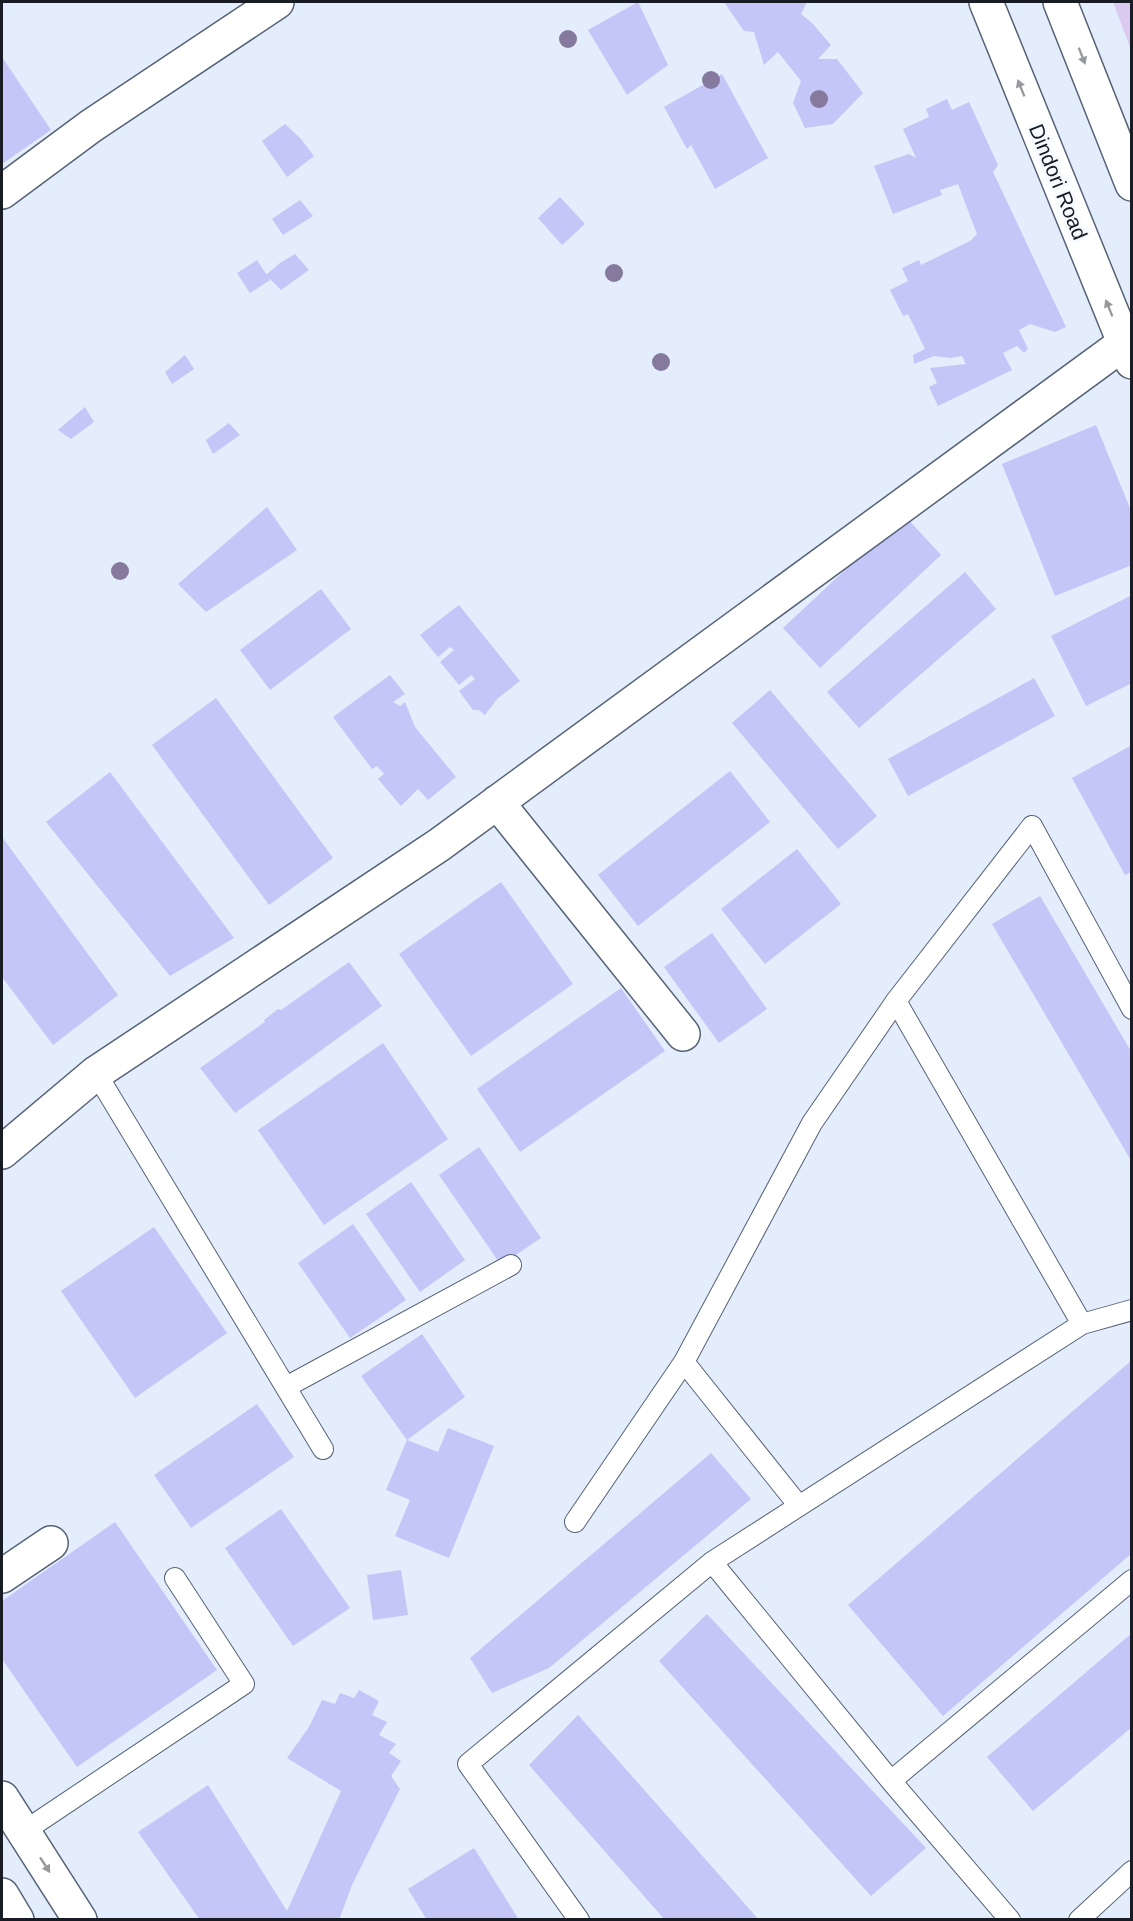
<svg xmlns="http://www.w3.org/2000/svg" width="1133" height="1921" viewBox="0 0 1133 1921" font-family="Arial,sans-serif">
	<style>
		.green { fill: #dacaef }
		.building { fill: #c3c6f7 }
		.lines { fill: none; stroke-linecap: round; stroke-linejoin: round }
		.service-casing { stroke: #566376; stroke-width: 22 }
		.minor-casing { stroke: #566376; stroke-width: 36 }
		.primary-casing { stroke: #566376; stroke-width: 36 }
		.trunk-casing { stroke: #566376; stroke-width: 36 }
		.service { stroke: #fff; stroke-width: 20 }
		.minor { stroke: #fff; stroke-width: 33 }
		.primary { stroke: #fff; stroke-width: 33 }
		.trunk { stroke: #fff; stroke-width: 33 }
		.tree { fill: #857a9e }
		.oneway { fill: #97999d }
		.labels { text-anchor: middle; stroke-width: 6; stroke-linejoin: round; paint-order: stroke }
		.street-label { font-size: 21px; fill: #181d25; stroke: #f7fafe }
	</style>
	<rect width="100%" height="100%" fill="#e4edfb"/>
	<path class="green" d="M1113,2H1131V50Z"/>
	<path class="building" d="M638,2L668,65L627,95L588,30Z
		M724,2H807L801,14L812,23L831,45L818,59H837L863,93L833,124L805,128L793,103L801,81L778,52L764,65L754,32L744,31Z
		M2,57L51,130L2,164Z
		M722,74L768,158L715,189L691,145L687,149L664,107Z
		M947,99L952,110L969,102L998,165L993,172L1066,327L1055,332L1030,324L1019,330L1028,349L1024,353L1017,346L1003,353L1012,370L938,406L929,387L937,383L930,368L966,364L962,356L950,358L934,356L914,364L913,355L925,349L908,314L903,316L890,290L908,281L902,268L919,260L921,265L970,241L977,234L958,184L940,190L942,195L893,214L874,166L909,154L916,158L903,129L929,117L926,109Z
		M285,124L301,139L314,156L287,177L262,141Z
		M560,197L585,224L562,245L538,218Z
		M300,200L313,216L283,235L272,219Z
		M295,254L309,270L281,290L266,275L280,263Z
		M257,260L270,280L250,293L237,273Z
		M185,355L194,369L172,384L165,372Z
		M85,407L94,422L71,439L58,430Z
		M229,423L240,435L213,454L206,440Z
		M1096,425L1132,513V565L1055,596L1002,464Z
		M267,507L297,550L206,612L178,584Z
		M904,515L941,555L820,668L783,628Z
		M965,572L996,609L859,728L827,692Z
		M321,589L351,629L270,690L240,650Z
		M1132,595V683L1086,706L1051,636Z
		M459,605L520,681L497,699L485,715L479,710H473L459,691L475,679L471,675L459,685L440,662L454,650L450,647L438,657L420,635Z
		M390,675L405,694L393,702L400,706L405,702L415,727L456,777L428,800L418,789L401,806L378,779L384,774L377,766L372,769L333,717Z
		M1034,678L1055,716L908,796L888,759Z
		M770,690L877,816L838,849L732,723Z
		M216,698L333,858L269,905L152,745Z
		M1132,745V872L1125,875L1072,778Z
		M730,771L770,822L638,926L598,875Z
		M110,772L234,938L170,976L46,822Z
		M2,837L118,995L53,1045L2,977Z
		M797,849L841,904L765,964L721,909Z
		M501,882L573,984L471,1056L399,954Z
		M1040,896L1132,1053V1162L992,924Z
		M712,933L767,1009L719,1043L664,967Z
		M349,962L382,1006L235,1113L200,1068L265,1022L264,1020L278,1009L281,1010Z
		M621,988L665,1051L520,1152L477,1089Z
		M383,1043L448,1139L324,1225L258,1130Z
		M479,1147L541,1238L501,1265L439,1175Z
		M411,1182L465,1260L420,1292L366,1214Z
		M353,1224L406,1300L350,1338L298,1263Z
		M154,1227L227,1333L135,1398L61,1291Z
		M422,1334L465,1397L407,1440L361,1376Z
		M1132,1360V1553L943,1716L848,1605Z
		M257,1404L294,1457L191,1528L154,1475Z
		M448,1428L494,1446L449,1558L395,1536L410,1500L386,1490L407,1440L438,1452Z
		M711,1453L751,1499L549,1668L492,1693L470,1658Z
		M281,1509L350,1608L293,1646L225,1548Z
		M115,1522L217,1670L77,1767L2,1659V1601Z
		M401,1570L408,1615L373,1620L367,1575Z
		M707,1614L926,1848L871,1896L659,1661Z
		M1132,1633V1727L1033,1811L987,1757Z
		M359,1690L379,1701L372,1715L387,1722L379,1735L396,1744L389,1753L401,1761L391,1776L400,1789L352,1885L339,1920H200L138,1832L208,1785L287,1911L341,1791L287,1758L309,1727L322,1700L335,1704L340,1693L354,1698Z
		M578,1715L759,1920H665L529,1765Z
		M474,1848L519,1920H427L408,1889Z"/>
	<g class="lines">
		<defs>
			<path id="service" d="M896,1001L1082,1324
				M96,1073L323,1449
				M286,1387L511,1265
				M799,1506L684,1362L812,1123L896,1001L1032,826L1132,1009
				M575,1522L684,1362
				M712,1562L891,1781L1010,1920
				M891,1781L1132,1580
				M23,1832L244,1684L175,1578
				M579,1920L468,1764L712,1562L1082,1324L1132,1310
				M1079,1920L1132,1871"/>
			<path id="minor" d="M2,192L91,126L277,2
				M497,802L683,1034
				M2,1152L96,1073L439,845L1123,344L1132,334
				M2,1576L51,1543"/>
			<path id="primary" d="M986,2L1132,362
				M1060,2L1132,184"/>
			<path id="trunk" d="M2,1798L80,1920
				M2,1895L17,1920"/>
		</defs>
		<use href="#service" class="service-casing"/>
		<use href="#minor" class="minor-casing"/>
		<use href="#primary" class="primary-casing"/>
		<use href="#trunk" class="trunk-casing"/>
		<use href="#service" class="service"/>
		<use href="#minor" class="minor"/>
		<use href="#primary" class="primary"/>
		<use href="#trunk" class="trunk"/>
	</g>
	<g class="tree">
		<circle cx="568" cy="39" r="9"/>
		<circle cx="711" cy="80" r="9"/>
		<circle cx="819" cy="99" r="9"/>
		<circle cx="614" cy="273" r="9"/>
		<circle cx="661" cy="362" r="9"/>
		<circle cx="120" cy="571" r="9"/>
	</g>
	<defs><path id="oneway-solid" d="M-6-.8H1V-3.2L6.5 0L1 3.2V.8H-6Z" transform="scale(1.5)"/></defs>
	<g class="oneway">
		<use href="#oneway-solid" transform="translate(1082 56) rotate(69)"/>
		<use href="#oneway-solid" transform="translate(1021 88) rotate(-112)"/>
		<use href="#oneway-solid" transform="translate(1109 308) rotate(-112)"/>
		<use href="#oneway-solid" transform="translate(45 1865) rotate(57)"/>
	</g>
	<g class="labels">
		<g class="street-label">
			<text transform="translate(1058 182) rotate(68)" y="7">Dindori Road</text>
		</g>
	</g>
	<rect width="1133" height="1921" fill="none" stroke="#181d25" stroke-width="6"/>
</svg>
